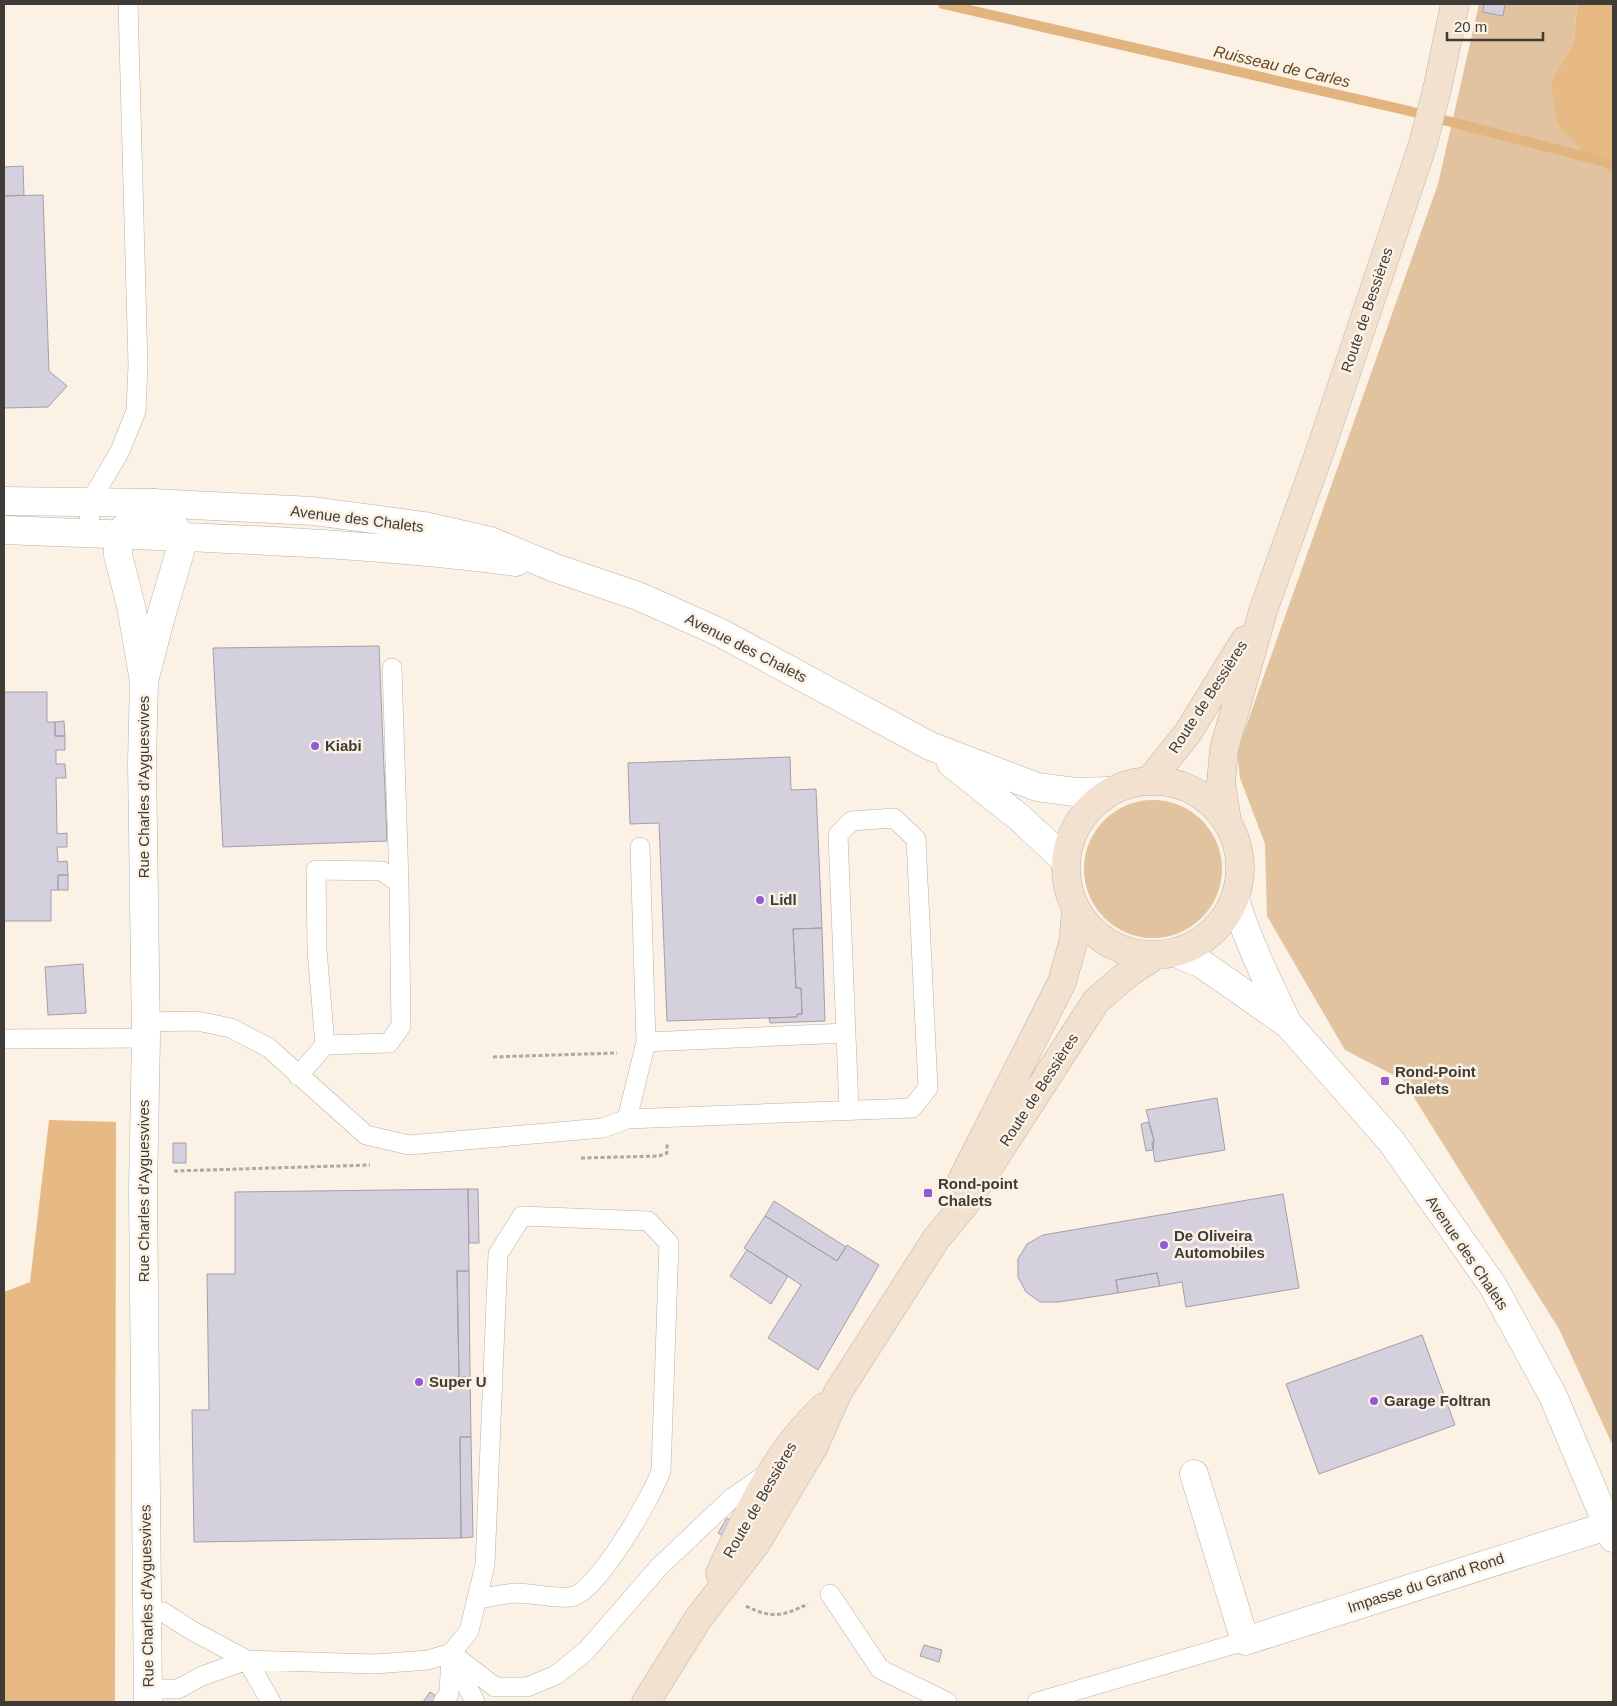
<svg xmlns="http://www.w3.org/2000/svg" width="1617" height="1706" viewBox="0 0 1617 1706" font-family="Arial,sans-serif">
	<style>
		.green { fill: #e2c39f }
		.forest { fill: #e7ba85 }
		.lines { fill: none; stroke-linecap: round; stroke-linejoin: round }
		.stream { stroke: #e2b580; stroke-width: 10 }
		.building { fill: #d5d0dd; stroke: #a39eab }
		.service-casing { stroke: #bbb1a6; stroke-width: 20 }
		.minor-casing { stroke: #bbb1a6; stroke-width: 29 }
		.tertiary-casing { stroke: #bbb1a6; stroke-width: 29 }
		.secondary-casing { stroke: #bbb1a6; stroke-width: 29 }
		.path { stroke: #afa89f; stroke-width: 3; stroke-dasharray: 4 2.5; stroke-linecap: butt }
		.service { stroke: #fff; stroke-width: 19 }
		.minor { stroke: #fff; stroke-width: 28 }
		.tertiary { stroke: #fff; stroke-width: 28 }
		.secondary { stroke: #f1e1ce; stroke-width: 28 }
		.poi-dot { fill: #935ad2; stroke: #fbf1e5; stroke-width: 2 }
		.labels { text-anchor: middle; stroke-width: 5; stroke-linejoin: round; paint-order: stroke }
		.street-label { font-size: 15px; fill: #3f3b36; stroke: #fbf1e5 }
		.poi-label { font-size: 15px; font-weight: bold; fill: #3f3b36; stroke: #fbf1e5; text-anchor: start }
		.water-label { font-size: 16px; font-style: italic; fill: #65461e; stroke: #fbf1e5 }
	</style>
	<rect width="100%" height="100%" fill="#fbf1e5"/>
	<path class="green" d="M1479,4H1577L1574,41L1551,81L1589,158L1613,174V1446L1559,1329L1403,1080L1345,1050L1267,916L1265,844L1240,778L1237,752L1438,184Z
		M1084 869a69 69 0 1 1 138 0a69 69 0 1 1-138 0Z"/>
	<path class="forest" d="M1577,4H1613V174L1589,158L1557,124L1551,81L1574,41Z
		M49,1120L116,1122L115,1702H4V1292L30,1282Z"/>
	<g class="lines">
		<path class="stream" d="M943,4L1405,110L1613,164"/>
	</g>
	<path class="building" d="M1484,4H1505L1503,16L1483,12Z
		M23,166L24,195L4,196V167Z
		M43,195L49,371L67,386L48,407L4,408V196Z
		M379,646L387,841L223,847L213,648Z
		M4,692H47V722H55V736H65V750H56V764H65L66,778H56L57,834L67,833V847H57L58,862L67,861L68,875H58V890H51V921H4Z
		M64,721L65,736H55V722Z
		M790,757L791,790L816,789L822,928L793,929L796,988H801L802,1014H797V1017L667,1021L659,823L630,824L628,763Z
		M58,875H68V890H58Z
		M822,928L825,1021L770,1023L769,1018L797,1017V1014H802L801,988H796L793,929Z
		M83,964L86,1013L48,1015L45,967Z
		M1217,1098L1225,1150L1155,1162L1152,1143L1154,1140L1146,1110Z
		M1148,1122L1154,1140L1153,1150L1146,1151L1141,1124Z
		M173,1143H186V1163H173Z
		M468,1189L469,1271H457L459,1377H470L471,1437H460L461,1538L194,1542L192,1410H209L207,1274H235V1192Z
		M468,1189H478L479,1243H469Z
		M1283,1194L1299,1288L1186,1307L1182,1282L1160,1286L1157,1273L1116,1280L1118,1293L1058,1302H1040L1026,1292L1018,1277V1259L1027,1244L1043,1235Z
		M774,1201L846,1247L837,1261L765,1216Z
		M765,1216L837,1261L847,1245L879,1265L818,1370L768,1338L801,1285L744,1248Z
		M747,1250L788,1276L771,1304L730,1276Z
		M457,1271H469L470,1377H459Z
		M1157,1273L1160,1286L1118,1293L1116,1280Z
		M1422,1335L1455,1425L1319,1474L1286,1384Z
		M460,1437H471L473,1537L461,1538Z
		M727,1518L733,1522L725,1537L718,1533Z
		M924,1645L942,1650L939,1662L920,1656Z
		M430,1692L445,1702H423Z"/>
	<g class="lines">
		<defs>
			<path id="service" d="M89,533L90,502L120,451L136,411L138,365L128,4
				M392,668L399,883
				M640,847L646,1042
				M146,1022L197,1021L231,1028L269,1048L366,1135L409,1145L603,1128L627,1119
				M846,1033L646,1042L627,1119L912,1108L928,1088L916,839L894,818L851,821L838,835L849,1110
				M4,1039L146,1038
				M298,1076L325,1045L317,950L316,870L382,871L399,883L401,1026L389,1043L325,1045
				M830,1594L880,1669L947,1702
				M147,1613L163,1612L191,1630L247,1660L202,1676L178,1689H148
				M451,1653L495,1687H527L556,1675L586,1651L659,1567L733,1497L768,1473
				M454,1659L475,1702
				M247,1660L375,1664L428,1660L451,1653L469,1631L485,1565L498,1254L522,1216L648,1221L669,1243L661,1471C652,1497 599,1588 574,1596C563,1600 530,1593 516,1593C503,1594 490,1597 478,1599
				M247,1660L271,1702
				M443,1702L449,1694L451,1654
				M1037,1702L1245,1641"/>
			<path id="minor" d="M144,681L161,616L182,545V536L153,503L118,534V555L131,606L144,681L142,762L146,1038L143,1189L148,1702
				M1194,1474L1245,1641L1613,1524"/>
			<path id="tertiary" d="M4,501L153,503L313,511L424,526L490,541L555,568L638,596L719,632L930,746L1037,787L1075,792L1109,791
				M4,530C174,537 347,540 516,562
				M951,763L1020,818L1066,861
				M1235,899C1248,942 1268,982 1287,1022
				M1176,953L1202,964L1288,1024L1391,1141L1493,1286L1553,1396L1613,1538"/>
			<path id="secondary" d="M1150,780L1187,734L1245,640
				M1066 868a87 87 0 1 1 174 0a87 87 0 1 1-174 0Z
				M1227,820L1221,783L1224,749L1263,611L1320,451L1423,144L1438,85L1455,4
				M962,1180L1062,982L1073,943L1076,910
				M720,1573C740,1529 767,1472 798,1435C806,1425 815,1416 824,1407
				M646,1702L698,1619L755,1545L814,1446L838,1392L936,1239L965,1204L1096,1001L1130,972L1156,955"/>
		</defs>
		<use href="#service" class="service-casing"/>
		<use href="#minor" class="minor-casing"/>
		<use href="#tertiary" class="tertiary-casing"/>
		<use href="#secondary" class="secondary-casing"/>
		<path class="path" d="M493,1057L617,1053
			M581,1158L659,1156L667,1153V1143
			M174,1171L370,1165
			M746,1606C772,1619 783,1616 808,1604"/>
		<use href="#service" class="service"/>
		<use href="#minor" class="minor"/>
		<use href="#tertiary" class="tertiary"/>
		<use href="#secondary" class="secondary"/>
	</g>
	<g class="poi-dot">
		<circle cx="315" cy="746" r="5"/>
		<circle cx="760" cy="900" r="5"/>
		<rect x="1380" y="1076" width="10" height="10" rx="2.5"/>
		<rect x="923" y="1188" width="10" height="10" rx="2.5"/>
		<circle cx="1164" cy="1245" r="5"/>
		<circle cx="419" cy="1382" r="5"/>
		<circle cx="1374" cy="1401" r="5"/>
	</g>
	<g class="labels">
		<g class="street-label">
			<text transform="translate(1367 310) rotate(-71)" y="5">Route de Bessières</text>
			<text transform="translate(357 519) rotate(7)" y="5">Avenue des Chalets</text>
			<text transform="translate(746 648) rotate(27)" y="5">Avenue des Chalets</text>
			<text transform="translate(1208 697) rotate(-57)" y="5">Route de Bessières</text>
			<text transform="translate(144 787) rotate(-90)" y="5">Rue Charles d'Ayguesvives</text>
			<text transform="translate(1039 1090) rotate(-57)" y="5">Route de Bessières</text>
			<text transform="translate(144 1191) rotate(-90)" y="5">Rue Charles d'Ayguesvives</text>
			<text transform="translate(1467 1253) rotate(56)" y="5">Avenue des Chalets</text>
			<text transform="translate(760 1500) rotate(-60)" y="5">Route de Bessières</text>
			<text transform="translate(1426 1583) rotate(-18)" y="5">Impasse du Grand Rond</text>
			<text transform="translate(147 1596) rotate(-91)" y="5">Rue Charles d'Ayguesvives</text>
		</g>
		<g class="poi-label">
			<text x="325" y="751">Kiabi</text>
			<text x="770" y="905">Lidl</text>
			<text x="1395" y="1077">Rond-Point<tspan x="1395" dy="17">Chalets</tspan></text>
			<text x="938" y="1189">Rond-point<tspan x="938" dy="17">Chalets</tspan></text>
			<text x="1174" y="1241">De Oliveira<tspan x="1174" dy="17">Automobiles</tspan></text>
			<text x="429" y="1387">Super U</text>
			<text x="1384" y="1406">Garage Foltran</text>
		</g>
		<g class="water-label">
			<text transform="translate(1282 66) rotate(13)" y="6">Ruisseau de Carles</text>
		</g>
	</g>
	<rect width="1617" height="1706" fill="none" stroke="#3f3b36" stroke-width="10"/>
	<path d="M1447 32v8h96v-8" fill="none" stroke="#3f3b36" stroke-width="2.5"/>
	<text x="1454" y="32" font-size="15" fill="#3f3b36" stroke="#fbf1e5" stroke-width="4" paint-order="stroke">20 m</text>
</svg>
